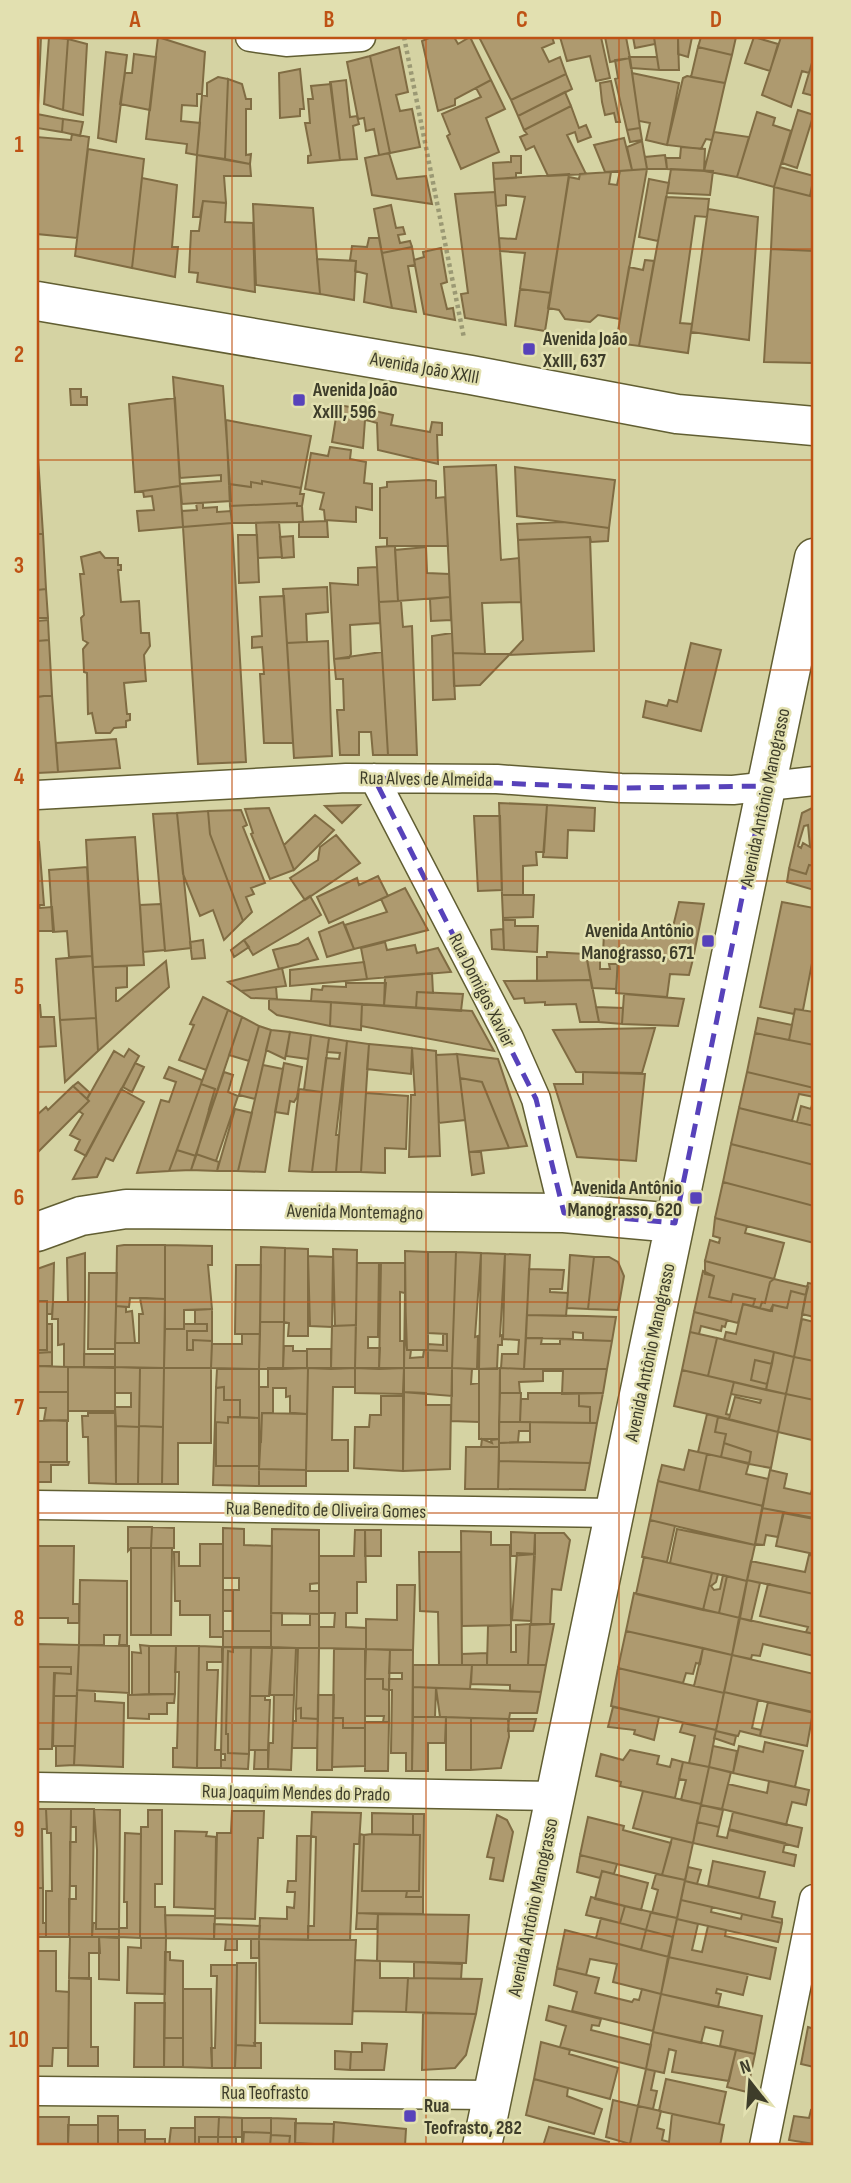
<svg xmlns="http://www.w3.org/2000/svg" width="851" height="2183" viewBox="0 0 851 2183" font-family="'Sofia Sans Condensed',sans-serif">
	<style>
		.building { fill: #ae9a6f; stroke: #806c43; stroke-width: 2; fill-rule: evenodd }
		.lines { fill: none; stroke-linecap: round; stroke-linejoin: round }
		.street-casing { stroke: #615e32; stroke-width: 31 }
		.secondary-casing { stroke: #615e32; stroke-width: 41 }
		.primary-casing { stroke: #615e32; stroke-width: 41 }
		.path { stroke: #9b9974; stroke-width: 4.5; stroke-dasharray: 3.5 3.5; stroke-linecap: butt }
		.street { stroke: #fff; stroke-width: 28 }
		.secondary { stroke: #fff; stroke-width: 38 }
		.primary { stroke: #fff; stroke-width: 38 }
		.marked { fill: none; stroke: #5742ba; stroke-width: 5; stroke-dasharray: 14 9; stroke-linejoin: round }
		.grid { fill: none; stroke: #be5214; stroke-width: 2; stroke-opacity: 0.55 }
		.poi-dot { fill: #5742ba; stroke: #e2e0b0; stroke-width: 2.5 }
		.labels { text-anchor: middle; stroke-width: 5; stroke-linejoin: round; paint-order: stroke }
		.poi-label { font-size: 19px; font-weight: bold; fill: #3e3d2a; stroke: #e2e0b0; text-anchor: start }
		.street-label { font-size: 19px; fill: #3e3d2a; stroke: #e2e0b0 }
		.neatline { fill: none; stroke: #be5214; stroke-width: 2.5 }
		.grid-label { font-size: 23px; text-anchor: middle; font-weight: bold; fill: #be5214 }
	</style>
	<rect width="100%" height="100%" fill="#d5d3a3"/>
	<path class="building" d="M37,37H41L37,128Z
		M49,37L68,39L63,110L44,104Z
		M158,37L205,52L202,94H197V106L182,105L181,121L200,123L197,155L186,153L187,144L146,139Z
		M431,37H454L458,44L470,37L491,80L455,99V105L438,111L422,41Z
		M479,37H552L554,43L542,48L549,62L560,57L566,74L511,100Z
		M560,37H601L610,78L596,81L590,56L567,61Z
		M605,37H626L630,58L610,62Z
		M633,37H654L655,44L635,48Z
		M654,37H678L679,70H659Z
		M678,37H692L688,57L678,54Z
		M701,37H736L732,55L698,47Z
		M754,37L778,44L770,71L745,63Z
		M781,37H814V56L809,73L802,71L791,107L762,95Z
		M68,39L87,44L83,115L63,110Z
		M399,47L408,92L396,95L400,111L412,109L420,147L390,153L370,56Z
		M698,47L732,55L725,83L691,77Z
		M106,52L127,55L116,142L98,138Z
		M134,54L156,57L150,110L120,104L125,73H132Z
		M370,56L390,153L379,155L374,129L366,131L364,118L358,119L347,62Z
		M814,56V96L803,93Z
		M629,57H657L659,70L631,68Z
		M630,58L640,128L627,130L615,79L618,78L615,60Z
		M300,69L304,109H300V116L280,118L279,73Z
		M632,73L679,83L667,145L646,140L650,123L639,121Z
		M566,74L572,89L518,116L511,100Z
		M687,76L725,83L712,140L706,139L701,149L667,145L683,78Z
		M218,77L228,79L225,159L197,155L202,95L207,96V83Z
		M228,79L242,84L246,99H251V109H246V155L251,154L250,164L225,159Z
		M346,80L350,117L357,116L359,124L353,126L357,159L340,160L330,82Z
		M491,80L505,109L486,118L499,152L461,169L447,136L450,134L442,114L481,97L476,88Z
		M611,81L620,122H616L614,113L605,115L602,102L600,83Z
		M331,84L340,160L308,163V156L311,155L305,123H310L308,99H313L311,86Z
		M565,92L571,106L524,130L518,116Z
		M571,106L579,128L586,125L591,137L578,142L575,132L567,135L586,174L548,176L534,146L526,150L520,137L527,134L524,130Z
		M798,110L814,115V121L812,120L797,168L782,163Z
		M757,112L775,118L773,125L791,131L774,187L737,177Z
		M37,114L63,119L62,132L37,128Z
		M63,119L83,122L80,136L62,132Z
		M640,128L642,140L630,142L627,130Z
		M714,132L749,137L737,177L704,171Z
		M72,134L89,137L77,238L37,234V137L71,140Z
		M624,138L632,170L605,172L594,145Z
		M642,141L647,169L632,170L627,147Z
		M681,147L705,149L704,171L667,169L666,158H680Z
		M88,149L144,159L132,268L75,256Z
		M389,153L397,179L426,176L432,204L372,195L365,158Z
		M197,155L250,164L251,176H224L226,203L203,201L200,217H193Z
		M665,155L667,169H647L645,157Z
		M511,156H521V173H516V178L494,179L493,163L511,162Z
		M780,167L814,176L810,196L774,187Z
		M647,169L620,319L598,315L590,322L565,319L559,310L548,308L569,177L579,179L580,174L611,172L609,184L617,185L620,171Z
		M671,169L713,171L710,195L667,193Z
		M569,174L551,293L520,289L525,253L500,251L499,238L516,239L525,197L506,195V205L496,206L494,179Z
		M142,178L177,185L172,247H178L175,277L132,268Z
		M649,179L669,183L658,241L639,237Z
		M774,187L814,197V251L771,249Z
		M495,192L500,251L506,325L465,318L461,294L468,293L455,194Z
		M666,197L709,199L707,217L695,216L680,323L692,324L688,353L639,346Z
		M203,201L226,203L225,222L253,223L255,292L197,282L198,273L189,272L191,231H199Z
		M253,204L313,208L320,294L256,285Z
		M391,205L396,228L403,227L405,234L398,235L400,243L410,241L412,247L382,253L374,209Z
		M708,209L758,217L749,340L691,332Z
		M369,238H379L392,308L364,302L367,274L355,271L356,261L350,260L352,246L367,247Z
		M412,247L415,265L408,266L416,312L392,308L382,253Z
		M441,248L447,282L441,284L447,309L453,308L455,320L424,314L414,260L424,257L423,252Z
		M771,249L814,251V363L764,362Z
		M317,259L356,261L354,300L320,294Z
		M645,260L654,261L639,346L616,343L629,267L643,270Z
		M520,289L551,293L545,331L515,326Z
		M173,377L223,386L231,501L182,504L180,484L221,481V475L180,478Z
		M70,389H81V397H87V405H71Z
		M175,398L180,486L135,492L129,404Z
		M338,405L370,410V421L365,420L363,448L332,442Z
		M370,410L393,415L391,425L430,432L432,422L442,423V435H437L438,464L378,450L377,423L370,421Z
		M226,420L311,436L301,488L262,481V484L251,482V487L229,484Z
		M37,442L43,534H37Z
		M330,447L351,450L350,459L366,462L364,483L372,484V510L356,507V522L325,520L324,510L320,509L324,493L305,489L311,453L328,456Z
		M496,465L501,560L519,558L521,602L482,603L485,654L453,653L444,467Z
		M515,467L615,480L609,528L517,516Z
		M429,480L436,481V498L445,497L448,546H387V538H380V488L387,487V482Z
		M262,481L301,488L300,494H304L302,506H297V503L230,506L229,484L251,487V482L262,484Z
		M180,486L183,527L139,531L137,511L154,510L152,496L144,497L143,491Z
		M196,503H203V508L217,507V512L231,511L232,523L183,527L182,511L197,510Z
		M297,503V506H302L303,522L232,523L230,506Z
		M327,521L328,537H299V522Z
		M279,522L282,557L258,558L256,523Z
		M563,522L609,528L608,541L591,542L590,537L518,540L517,524Z
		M232,523L246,762L198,764L183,527Z
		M37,534H43L46,589L37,590Z
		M238,535H257L259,582L239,583Z
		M293,536L294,557L282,558L280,537Z
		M590,537L594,651L509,655L523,640L518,540Z
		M395,546L398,601L379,602L376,547Z
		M426,547L427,573L449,574L450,597L398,601L395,550Z
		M100,552L105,558H118V565H121V570H118L121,602L139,601L141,633H149L150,646L144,655L146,681L124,683L127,714H130V720L126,721V727L114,728L110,733H96L92,713L88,714L87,673L84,672L83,649L88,643L83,640L81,618L84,615L80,574H84L81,557Z
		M377,567L380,623L350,625L351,654L349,658L334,659L330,583L358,585V568Z
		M327,587L328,612L306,614L307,642L287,643L283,589Z
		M46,589L48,618H37V590Z
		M284,596L293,743H264L260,674H264L262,647L252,648V637L262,636L260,597Z
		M450,597L451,620L431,621L430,599Z
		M398,601H401L403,627L412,626L417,755H388L379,602Z
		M48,620L49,640L37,641V621Z
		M452,633L455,699L433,700L432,636Z
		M49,640L52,695L37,697V641Z
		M328,641L332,756L294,758L287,643Z
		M691,643L721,650L701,731L643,717L646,701L667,706L669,700L677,702Z
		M382,652L388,755H373L371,732H359V755H340L337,710H344L343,679H336L334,659Z
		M453,653L485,654H510L480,685L454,686Z
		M52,695L58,772L37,773V697Z
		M116,739L120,768L58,772L56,743Z
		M499,803L547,805L544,852H536L537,865L523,866V895H502Z
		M360,805L342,823L325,806Z
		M547,805L595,808L594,831L568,830L567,858L543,857Z
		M814,807V866L809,865L806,874L789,869L802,813ZM808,825L810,847L803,843L801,848L798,846L804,826Z
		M269,808L294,870L270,879L251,834L253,833L245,809Z
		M241,810L247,825L243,827L265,883L251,888L254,894L246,897L252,912L243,921L210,834L208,811Z
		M208,811L210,834L243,921L224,940L213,910L200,916L183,874L177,813Z
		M177,813L191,948L165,951L153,814Z
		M315,815L334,830L294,870L284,845Z
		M474,816H500L502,890L478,891Z
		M336,835L360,863L305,900L290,878L318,860L320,847Z
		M135,837L144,965L93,967L86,840Z
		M37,842H39L44,905H39L40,908L52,907L54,931H38L37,936Z
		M809,865L814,866V890L787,882L789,869L806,874Z
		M87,867L92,956L69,957L67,931L53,932L49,870Z
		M378,876L388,896L329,923L317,897L357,878L359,885Z
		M405,888L428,930L354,949L345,925L387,912L381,899Z
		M502,895H534L533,917L503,918Z
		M310,896L321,915L253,955L244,940Z
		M679,902L704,904L693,959L603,955L604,932L671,935Z
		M782,902L814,908V953L803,1010L795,1009L794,1014L760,1007Z
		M161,904L165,950L143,952L140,905Z
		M503,920H515V926H538L537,952L504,950Z
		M343,922L354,949L327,957L319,932Z
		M503,929L504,950L492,949L491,930Z
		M308,938L318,959L279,969L273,950L298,944Z
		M203,940L205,958L192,959L190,942Z
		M244,940L249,947L234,957L231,950Z
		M385,942L387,950L415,945L417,953L438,948L451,972L367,979L361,948Z
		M547,952L586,954L591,980L537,981V957H547Z
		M586,954H600V969H610L609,964H618L616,989L592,988Z
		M618,955L693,959L689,975L670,974L667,997L616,993Z
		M92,956L96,1018L60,1020L56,959Z
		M166,961L169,987L98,1051L93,967L127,966V987L116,988V1001H118Z
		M364,962L367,979L290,986V970Z
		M282,968L286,986L241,991L228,982Z
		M432,973L433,993L417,992L416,1008L384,1006L385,977Z
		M591,980L599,1022H580L576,1004L545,1005V1002L525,1003L524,998L514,999L504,981Z
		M346,983H386L384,1006L311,1001L312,989L322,990L323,986L346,987Z
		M276,987L277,999L251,998L241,991Z
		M417,992L463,994L461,1011L416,1008Z
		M624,994L684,999L678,1026L622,1024Z
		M203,997L228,1010L206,1070L179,1060L194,1025L190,1024Z
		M269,999L331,1002L330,1026L277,1015L269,1009Z
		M331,1002L362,1004L361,1030L330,1026Z
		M362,1004L472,1011L494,1051L361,1026Z
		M37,1005H40L41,1017H54L56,1046L37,1047Z
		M596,1007L623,1008L622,1024L599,1022Z
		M795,1009L814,1012V1045L789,1040Z
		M228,1010L242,1017L211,1109H209L215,1089L201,1084Z
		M242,1017L259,1026L249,1061L229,1055Z
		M96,1018L98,1051L65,1082L60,1020Z
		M758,1018L792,1025L789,1040L755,1033Z
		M259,1026L271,1030L255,1099L239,1095Z
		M655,1028L642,1073L576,1072L553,1030Z
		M271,1030L290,1032L285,1059L266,1050Z
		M290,1032L311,1035L308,1059L286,1056Z
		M755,1033L814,1045V1088L747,1072Z
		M311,1035L329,1038L322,1092L304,1090Z
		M329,1038L347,1041L336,1135H339L336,1172H312L326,1058L339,1059L340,1053L327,1052Z
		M347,1041L369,1044L361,1172H336Z
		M369,1044L412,1048L411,1074L367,1069Z
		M412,1048L436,1051L440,1156L409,1157L411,1095H415Z
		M129,1049L139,1056L86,1156L75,1150L80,1140L70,1135L83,1114L79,1111L89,1101L87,1099L114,1051L124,1057Z
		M457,1054L498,1059L527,1146L509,1148L482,1082L460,1078Z
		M457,1054L465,1120L439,1123L436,1055Z
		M135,1063L144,1067L132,1092L123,1087Z
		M284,1063L302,1067L297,1097L294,1102L290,1101L288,1114L275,1112Z
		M263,1065L283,1069L265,1172L238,1171Z
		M169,1067L202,1080L201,1084L169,1171L137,1173L161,1100L169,1102L176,1082L164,1078Z
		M224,1072L233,1075L228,1092L238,1096L216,1161L196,1154Z
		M583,1072L645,1074L636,1161L577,1157L554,1084H583Z
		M747,1072L814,1088V1097L799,1094L792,1121L739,1108Z
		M460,1078L482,1082L509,1148L469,1152Z
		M78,1082L90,1093L87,1099L73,1086Z
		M201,1084L215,1089L196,1156L177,1150Z
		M73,1086L89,1101L37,1153V1115L46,1107L48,1110Z
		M121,1089L144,1102L113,1161L106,1158L97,1177L73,1179Z
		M299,1089L322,1092L312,1172L289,1171Z
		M366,1093L408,1096L406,1149L385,1148V1173L361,1172Z
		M814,1097V1126L797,1122L801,1106L811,1109Z
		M739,1108L814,1126V1165L731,1144Z
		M235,1109L252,1113L238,1171H217Z
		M731,1144L814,1165V1206L723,1182Z
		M177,1150L196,1156L191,1170L169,1171Z
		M469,1152H481L484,1173L472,1175Z
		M196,1154L219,1162L217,1171L191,1170Z
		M723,1182L814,1206V1243L715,1218Z
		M715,1218L747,1226L745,1233L784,1243L774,1279L705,1261L710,1240L719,1243L720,1238L713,1236Z
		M124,1245H165V1299L130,1298L129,1307L116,1306L117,1246Z
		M165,1245L212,1246V1265H208L212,1309L184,1310V1329H165Z
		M261,1247L285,1248L284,1322H260Z
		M285,1248L308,1249V1336H288L289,1323L284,1322Z
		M333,1249L357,1250L356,1325L335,1326Z
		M405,1251L428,1252V1350H407L406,1343Z
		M428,1252H456L452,1368H428V1350L447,1351V1334L428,1333Z
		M456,1252L481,1253L475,1337L478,1336L477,1369L452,1368Z
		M85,1253V1302H68L67,1258Z
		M481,1253L505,1254L500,1336L502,1335V1345H498L497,1369H479Z
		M505,1254L530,1255L524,1369L501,1368L502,1354H518L519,1340L503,1339Z
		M570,1255L594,1257L588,1309L567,1308Z
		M308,1256L333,1257L332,1327L310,1326Z
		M594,1257H609L618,1262L624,1276L618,1310L588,1309Z
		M705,1261L774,1279L770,1282L765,1303L762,1302L760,1308L753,1306L755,1299L733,1294L731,1302L709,1297L714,1276L705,1274Z
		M54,1263L53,1302L52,1314H47V1301H37V1269Z
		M357,1263H379L378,1337H368V1348H380L379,1369L355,1368Z
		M381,1263H405V1293L400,1292V1341H404V1368L379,1369Z
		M236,1265H261L260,1334H235Z
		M529,1269L564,1270L562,1289H550V1292L568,1293L566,1316L527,1315Z
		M703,1271L714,1276L709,1297L731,1302L733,1294L755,1299L753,1306L743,1304L738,1323L694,1312Z
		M89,1273H117L115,1349H88Z
		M774,1279L808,1287L806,1295L791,1291L787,1308L773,1305L772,1311L760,1308L762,1302L765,1303L770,1282Z
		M808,1283L814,1284V1317L802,1314Z
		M791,1291L806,1295L794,1357L724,1340L726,1332L736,1334L743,1304L770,1311L773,1305L787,1308Z
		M405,1293L407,1350H411L410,1358L423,1357L424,1350H428V1368H404Z
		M140,1298L165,1299L164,1368L115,1367V1343H139V1314H143Z
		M37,1301H47V1350H37Z
		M53,1302H85L84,1367H64V1344L58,1345V1319H52Z
		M116,1306L126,1307V1312L132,1311L135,1343H115Z
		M212,1309V1341L193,1340V1350H187V1331H207V1324H195V1310Z
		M694,1312L727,1320L725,1327L722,1326L721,1331L701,1326L699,1334L690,1332Z
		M527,1315L587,1316L616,1317L612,1341L583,1340V1333L573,1332V1339L526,1338Z
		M802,1319L814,1322V1361L794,1357Z
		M260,1322H284L283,1369H259Z
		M47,1324H52V1352L37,1353V1350H47Z
		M184,1324H207V1331H187V1350H193V1340L212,1341L211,1368H164L165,1329H184Z
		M356,1325L355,1368L331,1369L332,1326Z
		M690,1332L717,1338L708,1376L682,1370Z
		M242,1334H260L259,1369L211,1368L212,1344H242Z
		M443,1334H447V1351L428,1350V1344L443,1345Z
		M526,1338H542L541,1344H560V1339L612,1341L607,1369H524Z
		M717,1338L774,1352L772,1364L755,1360L751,1380L767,1384L766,1390L708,1376Z
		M284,1346H293V1351H307V1368L283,1369Z
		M307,1349H331V1369L307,1368Z
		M52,1352V1366H37V1353Z
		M774,1352L794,1357L786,1394L766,1390Z
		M84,1354H115V1367H84Z
		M794,1357L814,1361V1400L786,1394Z
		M755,1360L772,1364L767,1384L751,1380Z
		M37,1366L68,1367V1392H37Z
		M68,1367L115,1368V1411H68Z
		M115,1367L140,1368L139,1427L116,1426L115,1407H131V1393H115Z
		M140,1368H164L163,1427L139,1426Z
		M164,1368H211V1443H178V1484H162Z
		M268,1368H308L307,1414L290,1413V1396L286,1397V1388H273V1413H262L261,1442H259V1387H268Z
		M308,1368H355V1387H333L332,1440H348V1471H306Z
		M355,1368H404V1394L355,1393Z
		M404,1368H452V1396L403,1392Z
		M452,1368L472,1369L471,1384L479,1383V1422L451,1421Z
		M500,1368L499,1439H479V1369Z
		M500,1368L524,1369H607L603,1393L562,1394L563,1371H543V1381L519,1382L520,1393H500Z
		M217,1369H259V1418L240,1417V1400H224V1387L216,1388Z
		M682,1370L734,1382L726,1414L730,1415L729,1419L674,1406Z
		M734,1382L786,1394L778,1432L729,1419L735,1397L760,1403L761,1400L731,1394Z
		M224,1387V1400H240V1417H228V1423L216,1422V1466H259V1486L213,1485L216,1388Z
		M37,1392H68V1421L44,1420L46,1408H37Z
		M403,1392L426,1393V1405H451L450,1469L403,1471Z
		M500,1393H521L520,1422H499Z
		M528,1393H579V1406L590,1407V1423L520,1422L521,1399H528Z
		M579,1393H603L597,1423H590V1407L579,1406Z
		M786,1394L814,1400L812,1440L778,1432Z
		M381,1396H404L403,1471L354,1468L355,1427H369L370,1415H381Z
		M88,1413H115L116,1484L89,1483L88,1437H83L82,1416H88Z
		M262,1413L307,1414L306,1470L259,1469Z
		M707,1414L718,1417L715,1432L726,1434L721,1457L698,1452Z
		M228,1417L259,1418V1466H216V1422L228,1423Z
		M718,1417L778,1432L771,1468L749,1464L751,1452L724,1443L726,1434L715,1432Z
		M67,1420V1462H37V1421Z
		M499,1422H530V1431H519L518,1442L499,1443Z
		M530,1422L597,1423L590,1463L499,1461V1443L530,1442Z
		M116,1426L139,1427L138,1484H116Z
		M139,1426L163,1427L162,1484H138Z
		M482,1439L492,1443L491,1440L499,1439V1447H481Z
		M724,1443L751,1452L749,1464L721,1457Z
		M466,1447H499L498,1489H465Z
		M689,1450L707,1454L699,1491L658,1481L662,1465L684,1470Z
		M707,1454L749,1463L746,1474L768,1479L763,1506L699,1491Z
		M499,1461L590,1463L585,1490L498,1489Z
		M37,1462H69L68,1465H51V1482H37Z
		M259,1469L306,1470V1486H259Z
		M770,1470L787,1474L784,1488L811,1494L814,1480V1518L762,1508Z
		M658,1481L763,1506L755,1545L650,1520Z
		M762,1508L784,1512L778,1537L766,1535L764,1545L755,1544Z
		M783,1513L814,1519V1554L776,1546Z
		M650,1520L675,1526L667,1562L642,1557Z
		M128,1527H152L151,1548H131L128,1551Z
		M152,1527L174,1528V1548H151Z
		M223,1528L244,1529V1545L272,1546L271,1631H233V1590H239V1578H223Z
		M272,1529L319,1530V1583L310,1584V1591H319V1614L271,1613Z
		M677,1529L755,1545L747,1581L670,1563Z
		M355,1530H365L366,1582H357V1613H346V1627L366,1628V1649L319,1648V1627H334L335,1613H319V1556H354Z
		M365,1530H381V1556H365Z
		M461,1531L491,1532V1545H510L511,1625L462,1626Z
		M511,1532L535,1533V1554L511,1556Z
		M535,1533H564L570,1540L561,1590L552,1589L550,1624L531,1625Z
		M200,1544H223V1637H210V1615H180V1601H175L174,1552H179V1566H200Z
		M37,1546H74L73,1604H79V1623H68V1618H37Z
		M131,1548H151V1635H131Z
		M151,1548H172L171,1635H151Z
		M419,1552H461L462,1665H439L438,1612L420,1611Z
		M517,1553L535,1554L531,1621L512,1620Z
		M809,1555L814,1556V1594L747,1580L751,1561L805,1572Z
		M644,1557L712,1573L703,1610L636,1594Z
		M712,1573L718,1574L716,1582L711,1586L714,1590L720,1589L723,1575L727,1576L719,1613L703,1610Z
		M727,1576L747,1581L740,1618L719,1613Z
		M80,1580L127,1581V1645H119L120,1635H104V1645H79Z
		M747,1580L760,1583L751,1621L739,1618Z
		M768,1584L814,1594V1634L806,1632L808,1627L760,1616Z
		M397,1585H415L413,1650L366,1649V1619L397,1620Z
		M223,1590H233V1611H223Z
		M634,1593L740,1618L732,1655L626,1631Z
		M271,1613H282V1625H310V1614H319V1648H271Z
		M739,1618L814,1634V1656L763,1644L760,1656L752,1655L751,1659L732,1655Z
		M530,1624L528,1665H487L488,1626L511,1625V1652H516V1625Z
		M554,1624L546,1665H528L530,1624Z
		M223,1631H271V1648L223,1647Z
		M626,1631L703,1648L700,1664L696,1663L693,1674L686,1673L683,1683L618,1668Z
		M37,1644L79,1645L77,1696H54L55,1673L71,1674V1667H37Z
		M79,1645L129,1646V1693L77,1690Z
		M140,1645L149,1646V1694L132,1695V1652L141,1653Z
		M149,1646H176L175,1694H149Z
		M176,1646H199L197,1768L173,1767V1748H177L179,1672H175Z
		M199,1646L222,1647V1662H207V1670H218L215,1750H221V1768H197Z
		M223,1647H233V1652L228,1651L226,1734H228V1753L249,1754L248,1769L221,1768V1760H225V1754H221Z
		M233,1647H251L249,1754L228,1753V1734H226L228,1651L233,1652Z
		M251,1647H272L269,1696H250Z
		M272,1647L296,1648L294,1695H270Z
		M298,1648H319L318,1719L301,1718V1708L296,1709Z
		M703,1648L732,1655L724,1693L694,1686Z
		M334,1649H365V1728H343V1718H333Z
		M366,1649L390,1650L389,1690L383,1689V1679H365Z
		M390,1650H413L412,1771H406V1753H391L392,1690H389V1679H402V1673H389Z
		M487,1653V1665H462V1654Z
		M732,1655L814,1674V1713L724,1692Z
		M413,1665H472L470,1689L413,1687Z
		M472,1665H546L541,1692L510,1691V1685L471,1684Z
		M37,1667H71V1674L54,1673L52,1749H37Z
		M618,1668L724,1693L716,1730L611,1706Z
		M365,1679H383V1689L389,1690V1722H383L384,1716H365Z
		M413,1687L436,1688L435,1717H413Z
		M436,1688L470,1689L541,1692L537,1713H510L509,1719L440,1717Z
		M77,1690L95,1691V1701L124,1703L123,1767L74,1765Z
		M724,1692L758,1700L752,1728L761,1730L760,1736L740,1731L738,1736L716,1731Z
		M175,1694L174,1703H167V1714H149V1719L128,1718V1695Z
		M274,1695H294L291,1770L268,1769L269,1743H273Z
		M318,1695H334L332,1770H317Z
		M54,1696H77L75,1746H53Z
		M250,1696H265V1700H270L268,1750H249Z
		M768,1702L813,1712L807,1746L760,1736Z
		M613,1707L659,1717L654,1740L634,1734L635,1730L608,1727Z
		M301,1708V1718L318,1719L317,1748H292L293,1721H296V1709Z
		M413,1717H446L445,1743H428V1771H412Z
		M446,1717L471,1718V1770H446Z
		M333,1718H343V1728H365V1766L332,1767Z
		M471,1718L508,1719L509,1737L501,1768L471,1770Z
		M509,1719H536L533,1731H508Z
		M365,1722H389L388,1771H365Z
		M683,1723L716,1730L709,1767L689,1763L695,1736L680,1732Z
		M716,1731L736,1736L734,1745L714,1738Z
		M765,1742L803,1751L795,1787L733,1773L739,1746L763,1752Z
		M56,1746H75L74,1765L56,1766Z
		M713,1746L737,1751L733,1773L709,1767Z
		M255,1750H268V1769H254Z
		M630,1750L659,1756L657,1764L670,1767L672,1759L683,1762L675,1798L620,1786L621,1782L596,1776L601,1754L623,1760Z
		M683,1762L709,1767L701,1804L681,1800L686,1780L679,1779Z
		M709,1767L731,1772L722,1809L701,1805Z
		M769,1781L809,1790L806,1805L792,1802L786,1825L722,1809L728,1784L767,1793Z
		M643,1791L701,1804L693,1843L633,1828Z
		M701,1805L723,1810L719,1827L697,1822Z
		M37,1809H46L47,1829H42L43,1888H37Z
		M46,1809H71L69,1937H46V1891H52L51,1833H47Z
		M71,1809H94L92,1937H69V1899H76V1886H70V1842H76V1827H71Z
		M94,1809L120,1810L119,1929H96L97,1850Z
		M148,1810H162V1884H155V1907H165L166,1938H140L141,1827H148Z
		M232,1811H264L263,1838H258L255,1919L215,1918L217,1833H231Z
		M312,1812L361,1813L359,1844H354L350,1940H308V1926H314L316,1837L311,1836Z
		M733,1812L802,1828L798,1847L729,1830Z
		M372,1813L413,1814V1835L372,1834Z
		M413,1814H424L423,1897H406L407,1891H419L420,1835H413Z
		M497,1815L507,1820L513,1832L503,1881L490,1879L494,1858L487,1857Z
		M588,1817L624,1826L623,1830L671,1843L662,1875L580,1855Z
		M697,1822L719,1827L717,1836L727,1838L729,1829L785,1843L783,1852L796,1855L794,1866L693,1843Z
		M175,1831L207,1832L206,1836L216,1837L215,1909L174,1907Z
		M125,1833L141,1834L140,1938L119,1937V1928H127V1902H124Z
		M360,1834L364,1835L362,1891H407L406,1897H423V1914L357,1913Z
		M372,1834L420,1835L419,1891H362L364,1835Z
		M297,1836H311L308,1940L259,1939L260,1918L287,1919V1907L294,1908L295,1892H287L288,1881H296Z
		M672,1838L693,1843L685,1880L662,1875Z
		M580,1855L617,1864L614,1874L602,1871L600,1878L577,1872Z
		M713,1861L765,1872L759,1898L708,1886Z
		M688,1867L701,1870L697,1884L685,1881Z
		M602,1871L648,1883L641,1910L595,1899Z
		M656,1874L685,1880L677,1918L652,1913L658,1890L652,1888Z
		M685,1881L775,1902L772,1917L782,1919V1923L681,1900Z
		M37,1888H43V1923H46V1937H37Z
		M591,1897L625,1906L620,1923L586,1915Z
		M681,1900L712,1907L711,1912L741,1919L742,1914L782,1923L778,1942L677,1919Z
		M625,1906L651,1912L646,1930L620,1923Z
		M651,1912L677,1918L673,1937L646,1930Z
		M357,1913L378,1914L377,1929H356Z
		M378,1914L469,1915L466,1963L377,1961Z
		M165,1915L215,1916L214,1939L166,1938Z
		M601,1918L646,1930L641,1950L596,1938Z
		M677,1919L698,1924L692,1950L702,1952L708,1926L726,1930L725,1936L776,1948L770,1979L668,1957Z
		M93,1923H96V1929H119V1937H92Z
		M214,1924L260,1926L259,1939H214Z
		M565,1930L669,1957L661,1994L613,1982L617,1964L590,1959L586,1975L557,1968Z
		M646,1930L673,1937L669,1957L641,1950Z
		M70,1937H99L100,1953H89V1979L69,1978Z
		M99,1937L119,1938V1980L99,1979Z
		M141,1938H166L165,1994L127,1993L128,1947L141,1948Z
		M226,1939H237V1950H225Z
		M251,1939H259V1958H251Z
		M259,1939L356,1940L352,2024L260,2023Z
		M37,1951H56V1991L69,1992L68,2048H53L52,2066H37Z
		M165,1952H170V1960L183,1961V2038H164Z
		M668,1957L748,1974L743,1995L717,1989L716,1993L721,1994L718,2007L661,1994Z
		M355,1960L380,1961V1978H408L406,2012L353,2011Z
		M414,1962L462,1964L461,1979L414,1978Z
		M237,1963H256L255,2046L236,2045Z
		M211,1965H237L235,2068H212L211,2048H215L217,1976H211Z
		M557,1968L599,1978L595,1993L632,2002L634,1999L639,2000L642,1989L661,1994L653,2031L572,2011L577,1992L554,1985Z
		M69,1978H91V2047H98V2066H68Z
		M408,1978L482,1979L476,2014L406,2012Z
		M183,1989H211L212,2068L183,2067Z
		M661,1994L762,2016L755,2054L720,2046L723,2031L705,2027L701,2043L653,2032Z
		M135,2003H165L164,2067H134Z
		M549,2006L601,2019L599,2026L592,2025L591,2030L651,2045L646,2069L560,2047L566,2026L546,2020Z
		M423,2013L476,2014L466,2055L455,2068L422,2070Z
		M808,2027L814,2029V2067L801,2064Z
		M653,2032L736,2050L729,2081L672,2072L676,2051L669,2049L664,2073L646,2069Z
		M164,2038H183V2067H164Z
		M541,2042L570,2050L569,2054L618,2068L610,2099L534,2079Z
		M254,2043H261V2068H235L236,2045L255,2046Z
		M362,2043L387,2044L384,2070H350L351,2052H362Z
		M736,2050L755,2054L747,2092L727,2087Z
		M335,2051L351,2052L350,2070L335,2069Z
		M646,2069L655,2071L651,2090L657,2091L653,2109L638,2106Z
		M534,2079L568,2088L567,2096L602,2109L594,2134L526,2115Z
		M666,2079L726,2092L719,2124L659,2111Z
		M613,2100L638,2106L630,2144L606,2137Z
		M638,2106L661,2111L657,2128L664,2130L662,2140L669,2142L672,2114L724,2125L720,2146L630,2144Z
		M811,2110L814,2111V2144L789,2140L794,2116L809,2118Z
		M98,2116H118V2146H98Z
		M37,2117H69L68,2146H37Z
		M195,2117H219L218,2137H199V2146H195Z
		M219,2117L242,2118V2137H218Z
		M242,2118H271V2133L244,2132L242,2146Z
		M271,2118L296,2119L295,2146H289L290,2136L271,2135Z
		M334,2122L406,2129L405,2146L333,2145Z
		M295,2123L334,2124L333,2145L295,2143Z
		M68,2125H98V2146H68Z
		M549,2127L609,2142L608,2146H543Z
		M171,2128H195V2146L169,2145Z
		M118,2130H145V2146H118Z
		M244,2132L271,2133L270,2146H243Z
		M271,2135L290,2136L289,2146H270Z
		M199,2137H218V2146H199Z
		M218,2137H236V2146H218Z
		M145,2139H165V2146H145Z"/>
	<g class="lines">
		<defs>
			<path id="street" d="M250,37L286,42L361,37
				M374,778L509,1038L536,1099L564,1213
				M37,795L346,778L497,779L621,788L733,790L814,781
				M37,1505L614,1513
				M37,1787L555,1796
				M37,2091L493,2095
				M764,2146L814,1899"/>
			<path id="secondary" d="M37,1232L81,1216L126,1209L564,1213L675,1223
				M482,2146L814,558"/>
			<path id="primary" d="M37,301L471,375L677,414L814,426"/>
		</defs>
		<use href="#street" class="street-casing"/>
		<use href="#secondary" class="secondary-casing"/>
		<use href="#primary" class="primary-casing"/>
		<path class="path" d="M404,37L464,338"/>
		<use href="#street" class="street"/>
		<use href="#secondary" class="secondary"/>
		<use href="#primary" class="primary"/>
	</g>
	<path class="marked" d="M374,778L621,788L765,786L675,1223L564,1213L536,1099Z"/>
	<path class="grid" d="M232,37V2146M426,37V2146M619,37V2146M37,249H814M37,460H814M37,670H814M37,881H814M37,1092H814M37,1302H814M37,1513H814M37,1723H814M37,1934H814"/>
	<g class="poi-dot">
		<rect x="522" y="342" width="14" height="14" rx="3.5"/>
		<rect x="292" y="393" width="14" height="14" rx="3.5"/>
		<rect x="701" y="934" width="14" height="14" rx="3.5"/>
		<rect x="689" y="1191" width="14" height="14" rx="3.5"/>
		<rect x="403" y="2109" width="14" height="14" rx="3.5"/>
	</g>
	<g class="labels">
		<g class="poi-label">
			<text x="543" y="345">Avenida João<tspan x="543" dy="22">XxIII, 637</tspan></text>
			<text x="313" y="396">Avenida João<tspan x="313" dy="22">XxIII, 596</tspan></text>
			<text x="694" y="937" text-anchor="end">Avenida Antônio<tspan x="694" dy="22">Manograsso, 671</tspan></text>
			<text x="682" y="1194" text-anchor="end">Avenida Antônio<tspan x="682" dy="22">Manograsso, 620</tspan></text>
			<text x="424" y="2112">Rua<tspan x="424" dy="22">Teofrasto, 282</tspan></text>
		</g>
		<g class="street-label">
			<text transform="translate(425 367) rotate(10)" y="7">Avenida João XXIII</text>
			<text transform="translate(426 778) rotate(1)" y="7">Rua Alves de Almeida</text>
			<text transform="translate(764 797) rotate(-78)" y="7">Avenida Antônio Manograsso</text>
			<text transform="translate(483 990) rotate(63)" y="7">Rua Domigos Xavier</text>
			<text transform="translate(355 1211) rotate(1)" y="7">Avenida Montemagno</text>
			<text transform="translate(649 1352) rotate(-78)" y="7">Avenida Antônio Manograsso</text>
			<text transform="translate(326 1509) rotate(1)" y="7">Rua Benedito de Oliveira Gomes</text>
			<text transform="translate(296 1792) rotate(1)" y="7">Rua Joaquim Mendes do Prado</text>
			<text transform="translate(532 1907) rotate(-78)" y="7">Avenida Antônio Manograsso</text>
			<text x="265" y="2099">Rua Teofrasto</text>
		</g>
	</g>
	<rect width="851" height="2183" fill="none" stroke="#e2e0b0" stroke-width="77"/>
	<g transform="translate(750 2082) rotate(343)" stroke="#e2e0b0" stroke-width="5" paint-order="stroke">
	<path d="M0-5L12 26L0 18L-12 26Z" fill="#3e3d2a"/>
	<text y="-10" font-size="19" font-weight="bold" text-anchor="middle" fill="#3e3d2a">N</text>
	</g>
	<rect x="38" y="38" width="774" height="2106" class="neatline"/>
	<g class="grid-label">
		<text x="135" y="27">A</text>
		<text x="329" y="27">B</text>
		<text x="522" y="27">C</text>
		<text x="716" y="27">D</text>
		<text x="19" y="152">1</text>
		<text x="19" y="362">2</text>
		<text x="19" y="573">3</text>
		<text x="19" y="784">4</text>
		<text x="19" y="994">5</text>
		<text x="19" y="1205">6</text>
		<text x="19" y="1415">7</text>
		<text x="19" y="1626">8</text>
		<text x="19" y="1837">9</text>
		<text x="19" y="2047">10</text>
	</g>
</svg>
